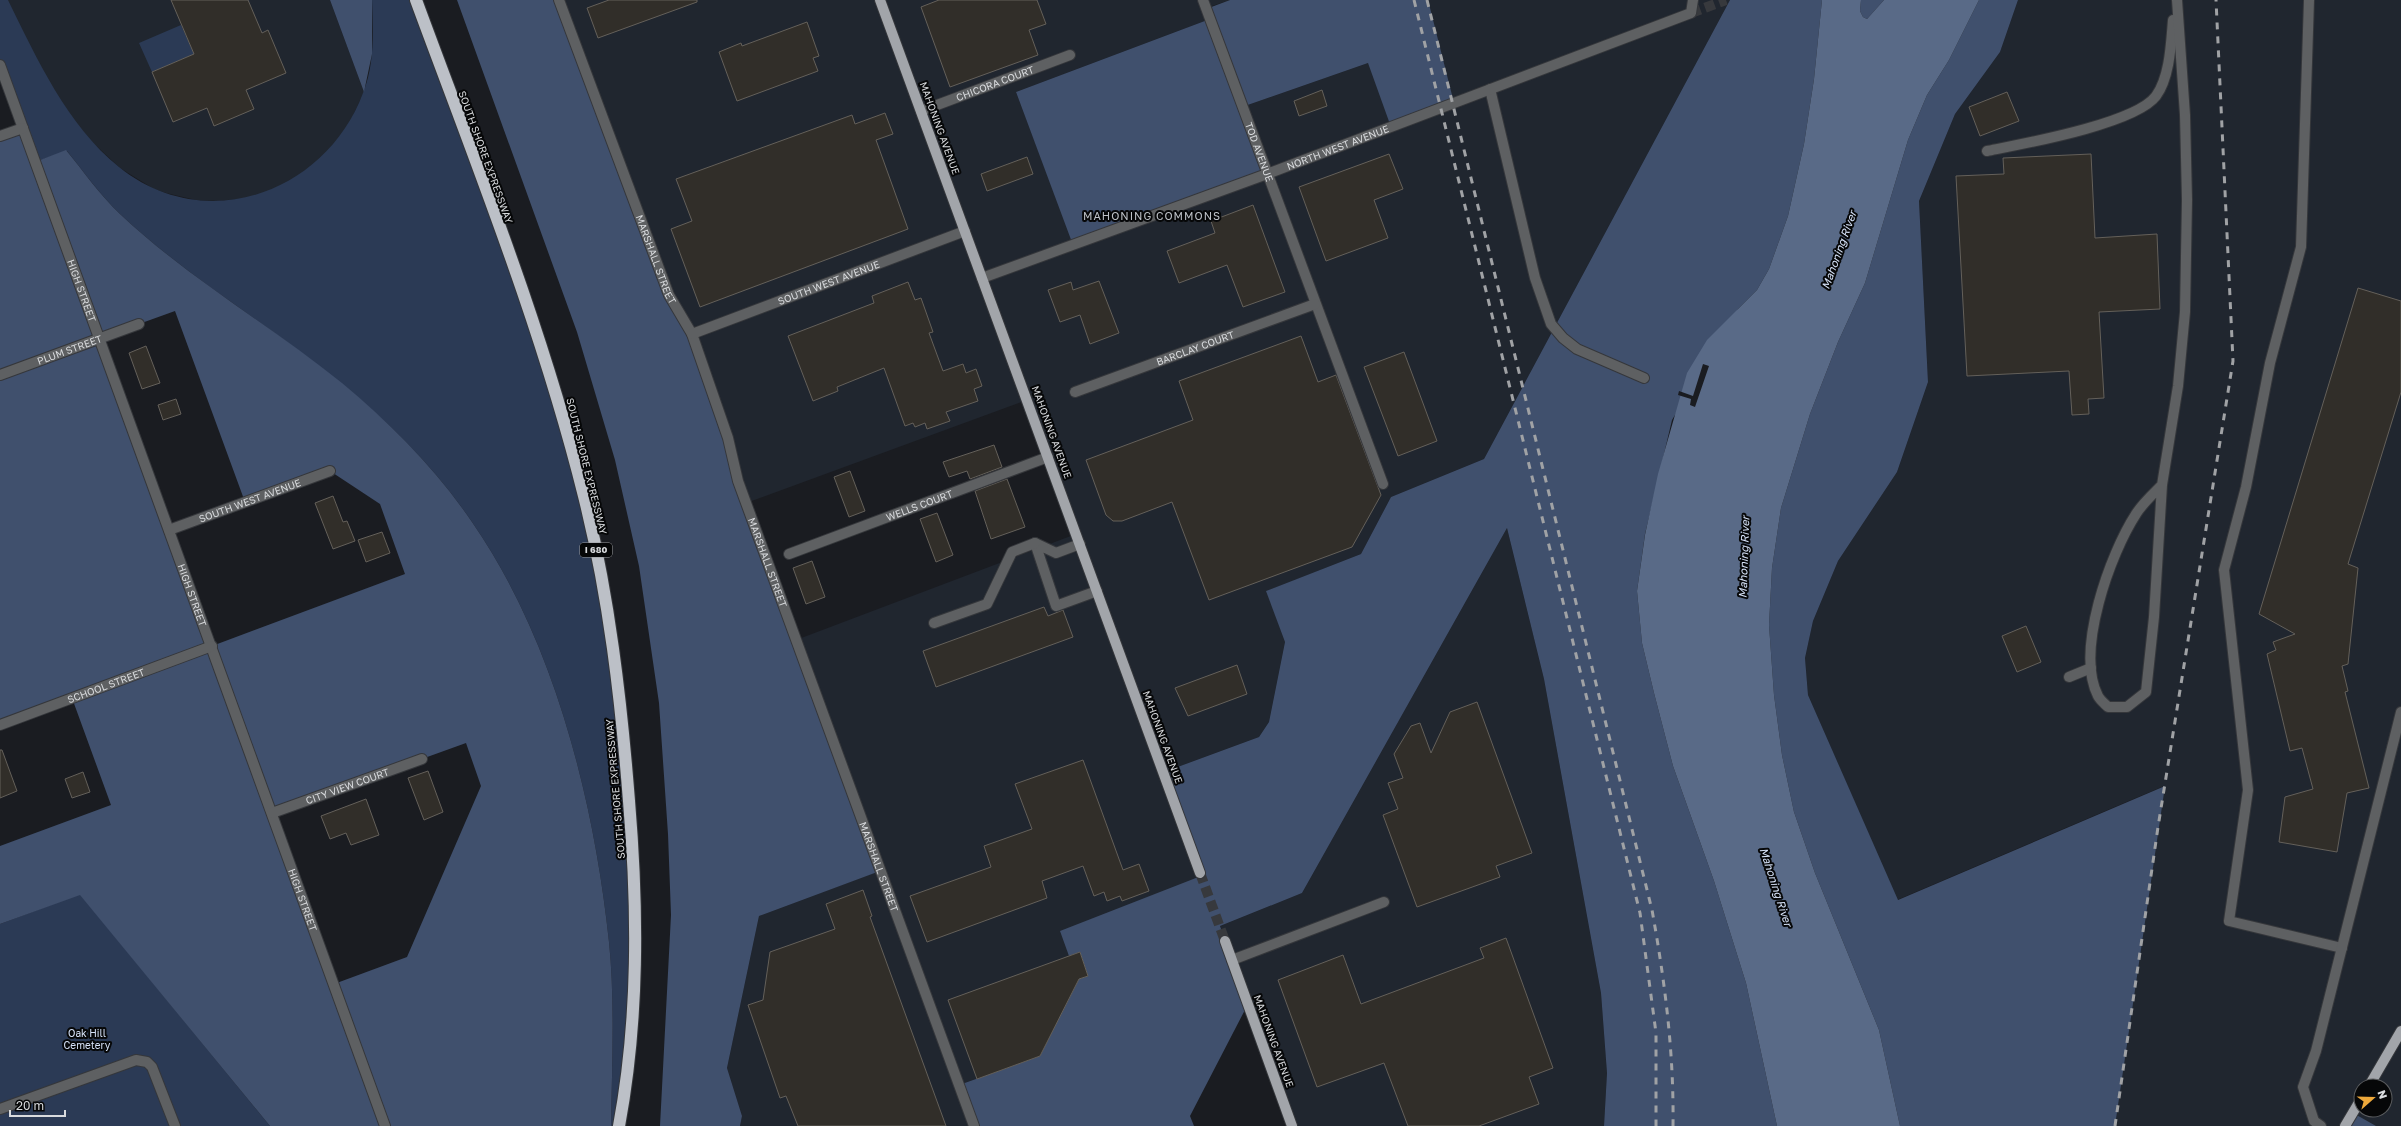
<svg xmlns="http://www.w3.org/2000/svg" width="2401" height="1126" viewBox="0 0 2401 1126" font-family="'Golos Text',sans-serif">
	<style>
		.built { fill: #20262f; fill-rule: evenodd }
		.green { fill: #2b3a55 }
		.forest { fill: #40506d; fill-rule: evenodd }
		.water { fill: #596a87 }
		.pier { fill: #1a1c21 }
		.building { fill: #312e29; stroke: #64605a }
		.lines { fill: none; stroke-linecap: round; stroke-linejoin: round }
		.minor-tunnel { stroke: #37393d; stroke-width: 10; stroke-dasharray: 10 5; stroke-linecap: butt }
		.major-tunnel { stroke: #37393d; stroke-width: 10; stroke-dasharray: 10 5; stroke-linecap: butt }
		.minor-casing { stroke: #35373b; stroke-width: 12 }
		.major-casing { stroke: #35373b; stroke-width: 12 }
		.highway-casing { stroke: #35373b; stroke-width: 14 }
		.minor { stroke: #5e6062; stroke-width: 10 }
		.major { stroke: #a2a5aa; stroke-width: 10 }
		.highway { stroke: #bcc0c7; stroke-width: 12 }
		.rail { stroke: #a0a2a5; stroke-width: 3; stroke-dasharray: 7 7; stroke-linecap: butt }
		.labels { text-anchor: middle; stroke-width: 4; stroke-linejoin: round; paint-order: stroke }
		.shield { fill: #060708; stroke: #9a9b9e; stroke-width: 1 }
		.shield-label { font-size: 9px; font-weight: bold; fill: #d9dbde }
		.street-label { font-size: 10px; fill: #d9dbde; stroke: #060708 }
		.park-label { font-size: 10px; fill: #d6e2f8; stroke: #060708 }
		.neighbourhood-label { font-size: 11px; letter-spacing: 1px; fill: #bdc1c7; stroke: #060708 }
		.water-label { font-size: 11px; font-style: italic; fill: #d7e3f9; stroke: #060708 }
	</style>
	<rect width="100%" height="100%" fill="#1a1c21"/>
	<path class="built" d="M0,0H330L364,92L350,122L336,143L319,161L294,179L269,192L247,198L219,201L196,200L166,193L154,189L120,168L91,141L66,150Z
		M559,0H1230L1206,8L1210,19L1016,92L1074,245L1242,107L1368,63L1427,0H1730L1484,459L1391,497L1361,554L1267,591L1285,642L1269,722L1259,737L1164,772L1201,876L1069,956L1080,952L1088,976L1040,1056L959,1085L974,1126H740L742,1116L727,1068L759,916L879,871L796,640L1076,534L1027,400L746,503Z
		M2018,0H2401V1126H2115L2164,786L1897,900L1808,695L1805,658L1813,621L1838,561L1897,472L1928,382L1919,201L1955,114L2000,52ZM2361,1086H2385V1110H2361Z
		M1507,528L1544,679L1601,993L1607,1073L1604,1126H1292L1220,926L1302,893Z"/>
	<path class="green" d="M0,0H8C37,59 67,125 119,167C206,237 326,192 363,93C375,63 373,31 372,0H416L523,293L600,570L636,901L619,1126H611C612,1067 615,1000 609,942C594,800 554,640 472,522C436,469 391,424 342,384C270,325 188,278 120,214C100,195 84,172 67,151L35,162L0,65Z
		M181,25L194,54L152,72L139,43Z
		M80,894L270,1126H0V924Z"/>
	<path class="forest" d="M330,0H372V54L364,92Z
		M457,0H559L669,295L692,334L738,481L880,871L759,916L727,1068L742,1116L740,1126H660L671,915L668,834L659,703L639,566L615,460L577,332Z
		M1230,0H1428L1454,103L1391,127L1368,63L1242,107L1267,174L1073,245L1016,92L1210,19L1206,9Z
		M1730,0H1822L1814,79L1804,144L1788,216L1769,269L1757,290L1738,309L1672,420L1645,534L1637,591L1642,643L1654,693L1673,766L1714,881L1746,983L1777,1126H1604L1607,1073L1601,993L1544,679L1507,528L1302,893L1220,926L1248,1004L1190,1116L1194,1126H974L959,1085L1040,1056L1079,979L1088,976L1080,952L1069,956L1060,931L1201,876L1164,772L1259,737L1269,722L1285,642L1266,591L1361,554L1391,497L1484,459Z
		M1861,0H1884L1867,19L1863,17L1860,11Z
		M1979,0H2018L2000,52L1955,114L1919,201L1928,382L1897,472L1838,561L1813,621L1805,658L1808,695L1898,900L2165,786L2115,1126H1900L1879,1030L1815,873L1794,812L1782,755L1774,695L1769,625L1772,568L1781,508L1810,414L1838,342L1865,283L1908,140L1927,95L1949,60Z
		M23,128L35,162L66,150C84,172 100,195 120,214C188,278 270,325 342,383C391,424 436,469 472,522C554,640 594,800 609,942C615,1000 612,1067 611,1126H270L80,895L0,924V846L111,805L72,698L0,725V136ZM175,311L245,502L330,471L380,504L405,574L212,646L100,338ZM466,743L481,786L407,957L334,984L272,813Z
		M2353,1113L2376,1126H2345Z"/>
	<path class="water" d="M1822,0H1861L1860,11L1863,17L1867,19L1884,0H1979L1949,60L1927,95L1908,140L1865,283L1838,342L1810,414L1781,508L1772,568L1769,625L1774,695L1782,755L1794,812L1815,873L1879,1030L1900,1126H1777L1746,983L1714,881L1673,766L1654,693L1642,643L1637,591L1645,535L1658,474L1687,373L1707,340L1757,290L1769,269L1788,216L1804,144L1814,79Z"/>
	<path class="pier" d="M1703,364L1709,366L1695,407L1690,405L1691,399L1678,395L1679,391L1693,396Z"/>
	<path class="building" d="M171,0H248L262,33L268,30L286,73L246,90L254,109L214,126L207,108L173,122L152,72L194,54Z
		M609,0H697V2L598,38L587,8Z
		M939,0H1037L1046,24L1029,30L1038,55L950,87L921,7Z
		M807,22L819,56L813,58L818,71L737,101L719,52L741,43L742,46Z
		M1322,90L1327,106L1299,116L1294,101Z
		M2007,92L2019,121L1980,136L1969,107Z
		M885,113L893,134L876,140L908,229L700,307L671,229L692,221L676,179L852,115L855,124Z
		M1389,154L1403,189L1374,200L1388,238L1326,261L1299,187Z
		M2091,154L2095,238L2157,234L2160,309L2099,312L2104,398L2088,399L2089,414L2072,415L2069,371L1967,376L1956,176L2004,174L2003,158Z
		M1027,157L1033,174L987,191L981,174Z
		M1253,205L1285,292L1243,307L1227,265L1179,283L1167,251L1215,233L1211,221Z
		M1099,281L1119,333L1090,344L1080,315L1060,322L1048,290L1071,282L1073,290Z
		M908,282L915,300L921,298L933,332L929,333L943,371L963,364L966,373L976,369L982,386L974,389L978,401L946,412L950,421L927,429L925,423L915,427L913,423L905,426L884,368L837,387L838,391L813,401L788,336L874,303L872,296Z
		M2358,288L2401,301V392L2348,564L2358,568L2348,664L2342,666L2348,691L2345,692L2369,788L2347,793L2337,852L2279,842L2285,797L2313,789L2302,748L2290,751L2267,654L2276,650L2273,642L2295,634L2259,614Z
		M1301,336L1318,382L1336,375L1381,495L1352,547L1209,600L1172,502L1122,521H1113L1106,515L1086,460L1193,420L1179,381Z
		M146,346L160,383L142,389L129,353Z
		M1404,352L1437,441L1398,456L1364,367Z
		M176,399L181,414L163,420L158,405Z
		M994,445L1002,467L970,479L967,471L949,477L943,462Z
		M850,471L865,511L849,517L834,477Z
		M1007,479L1025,527L991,539L975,491Z
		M333,496L343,522L347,521L355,541L333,549L315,503Z
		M937,513L953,555L936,562L920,519Z
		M382,532L390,553L366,562L358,540Z
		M812,561L825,597L806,604L793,568Z
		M1044,607L1048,616L1063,610L1073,637L936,687L923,651Z
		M2026,626L2041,662L2017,672L2002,636Z
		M1237,665L1247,694L1188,716L1175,688Z
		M1477,702L1532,853L1496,866L1500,877L1417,907L1383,815L1398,809L1388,783L1403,778L1394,754L1411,726L1420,723L1431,753L1450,712Z
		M0,750H2L17,791L0,798Z
		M1083,760L1123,870L1139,864L1149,891L1122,901L1120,896L1107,901L1104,892L1094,896L1083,866L1042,881L1047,898L927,942L910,896L991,867L984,846L1032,829L1015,784Z
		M428,771L443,812L424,820L408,778Z
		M83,772L90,792L72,798L65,779Z
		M366,799L379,835L351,845L346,833L330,839L321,816Z
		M863,890L872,916L870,917L946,1126H798L786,1096L780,1098L748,1005L763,1000L770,952L835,929L826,904Z
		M1506,938L1553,1068L1529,1077L1539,1104L1479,1126H1408L1384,1063L1317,1087L1278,980L1343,955L1361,1004L1484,958L1480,948Z
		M1080,952L1088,976L1079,979L1040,1056L977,1079L948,1000Z"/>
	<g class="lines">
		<path class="minor-tunnel" d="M1691,13L1726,0"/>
		<path class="major-tunnel" d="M1200,873L1225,941"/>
		<defs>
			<g id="minor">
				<path id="s1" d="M559,0L669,295L692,334L728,438L738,481L974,1126"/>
				<path id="s2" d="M1203,0L1383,484"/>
				<path d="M2309,0L2301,247L2270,363L2246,487L2224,570L2248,790L2229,921L2342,948"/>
				<path id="s3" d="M0,65L385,1126"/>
				<path d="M1490,89L1535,278L1551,324L1563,338L1577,349L1644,378"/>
				<path id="s4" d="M921,111L1070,55"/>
				<path d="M0,136L23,128"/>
				<path d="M1987,151C2022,144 2135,124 2156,96C2170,77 2171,43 2173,20"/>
				<path id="s5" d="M982,278L1267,174L1691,13L1693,0"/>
				<path id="s6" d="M692,334L965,231"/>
				<path id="s7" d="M0,375L139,324"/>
				<path id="s8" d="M1075,392L1315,304"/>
				<path d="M2162,485C2153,494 2142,504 2136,514C2110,554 2075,651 2098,696C2100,700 2105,704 2108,707H2127L2146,692L2154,617L2162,485L2178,386L2185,312L2187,200L2185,115L2177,0"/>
				<path id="s9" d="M169,530L330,471"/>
				<path d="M1080,544L1056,553L1035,543L1056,606L1097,591"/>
				<path id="s10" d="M789,554L1048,457"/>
				<path d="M934,623L987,604L1012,552L1035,543"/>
				<path d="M2069,677L2091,668"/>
				<path id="s11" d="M0,725L212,646"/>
				<path id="s12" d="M272,813L422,759"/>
				<path d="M1232,960L1384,902"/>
				<path d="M0,1109L136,1060L147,1062L152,1067L175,1126"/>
				<path d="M2321,1126L2314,1121L2303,1087L2316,1051L2401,712"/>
			</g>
			<path id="major" d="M880,0L1200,873
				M1225,941L1292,1126
				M2369,1086L2401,1031
				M2345,1126L2361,1099"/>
			<path id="highway" d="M416,0C476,163 542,327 584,496C609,596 621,699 629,801C638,909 639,1019 619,1126"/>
		</defs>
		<use href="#minor" class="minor-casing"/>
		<use href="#major" class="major-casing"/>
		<use href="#highway" class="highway-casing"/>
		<use href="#minor" class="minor"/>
		<use href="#major" class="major"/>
		<use href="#highway" class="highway"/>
		<path class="rail" d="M1414,0L1640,913L1656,1033V1126
			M1427,0L1652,910C1665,982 1674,1053 1673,1126
			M2115,1126L2158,827L2233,361L2216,0"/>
	</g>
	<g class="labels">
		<rect class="shield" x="580" y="543" width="32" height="14" rx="3"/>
		<g class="shield-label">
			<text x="596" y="553">I 680</text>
		</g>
		<g class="street-label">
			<text dy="4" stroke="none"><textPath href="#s4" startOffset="79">CHICORA COURT</textPath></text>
			<text transform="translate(940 128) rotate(70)" y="4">MAHONING AVENUE</text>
			<text dy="4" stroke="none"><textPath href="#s5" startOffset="379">NORTH WEST AVENUE</textPath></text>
			<text dy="4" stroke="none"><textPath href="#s2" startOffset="162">TOD AVENUE</textPath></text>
			<text transform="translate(486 157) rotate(70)" y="4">SOUTH SHORE EXPRESSWAY</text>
			<text dy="4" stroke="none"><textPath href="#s1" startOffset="277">MARSHALL STREET</textPath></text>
			<text dy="4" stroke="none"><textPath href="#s6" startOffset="146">SOUTH WEST AVENUE</textPath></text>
			<text dy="4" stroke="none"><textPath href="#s3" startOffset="240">HIGH STREET</textPath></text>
			<text dy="4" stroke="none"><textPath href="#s8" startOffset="128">BARCLAY COURT</textPath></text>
			<text dy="4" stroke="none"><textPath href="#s7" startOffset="74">PLUM STREET</textPath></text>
			<text transform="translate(1052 432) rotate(70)" y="4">MAHONING AVENUE</text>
			<text transform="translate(587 466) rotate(76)" y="4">SOUTH SHORE EXPRESSWAY</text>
			<text dy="4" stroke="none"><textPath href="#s9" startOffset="86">SOUTH WEST AVENUE</textPath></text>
			<text dy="4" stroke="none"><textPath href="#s10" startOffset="139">WELLS COURT</textPath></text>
			<text dy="4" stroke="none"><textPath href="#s1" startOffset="601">MARSHALL STREET</textPath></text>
			<text dy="4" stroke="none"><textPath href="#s3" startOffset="564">HIGH STREET</textPath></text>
			<text dy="4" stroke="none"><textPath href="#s11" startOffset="113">SCHOOL STREET</textPath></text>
			<text transform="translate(1163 737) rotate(70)" y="4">MAHONING AVENUE</text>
			<text dy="4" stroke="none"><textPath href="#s12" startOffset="80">CITY VIEW COURT</textPath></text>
			<text transform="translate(615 789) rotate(-95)" y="4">SOUTH SHORE EXPRESSWAY</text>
			<text dy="4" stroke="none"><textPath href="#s1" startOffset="925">MARSHALL STREET</textPath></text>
			<text dy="4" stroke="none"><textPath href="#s3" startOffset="888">HIGH STREET</textPath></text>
			<text transform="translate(1274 1041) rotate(70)" y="4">MAHONING AVENUE</text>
		</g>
		<g class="park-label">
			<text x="87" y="1037">Oak Hill<tspan x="87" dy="12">Cemetery</tspan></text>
		</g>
		<g class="neighbourhood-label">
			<text x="1152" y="220">MAHONING COMMONS</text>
		</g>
		<g class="water-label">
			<text transform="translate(1839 250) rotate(-70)" y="4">Mahoning River</text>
			<text transform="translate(1744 557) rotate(-88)" y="4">Mahoning River</text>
			<text transform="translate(1776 887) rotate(72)" y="4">Mahoning River</text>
		</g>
	</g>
	<g transform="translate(2373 1098) rotate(70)"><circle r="19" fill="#060708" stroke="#5a5c5e"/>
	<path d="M0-3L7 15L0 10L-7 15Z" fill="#eda83b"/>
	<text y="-6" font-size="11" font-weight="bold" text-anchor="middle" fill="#d9dbde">N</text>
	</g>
	<path d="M10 1110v6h55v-6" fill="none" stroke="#d9dbde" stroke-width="2"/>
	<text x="16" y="1110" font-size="12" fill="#d9dbde" stroke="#060708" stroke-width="3" paint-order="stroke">20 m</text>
</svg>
